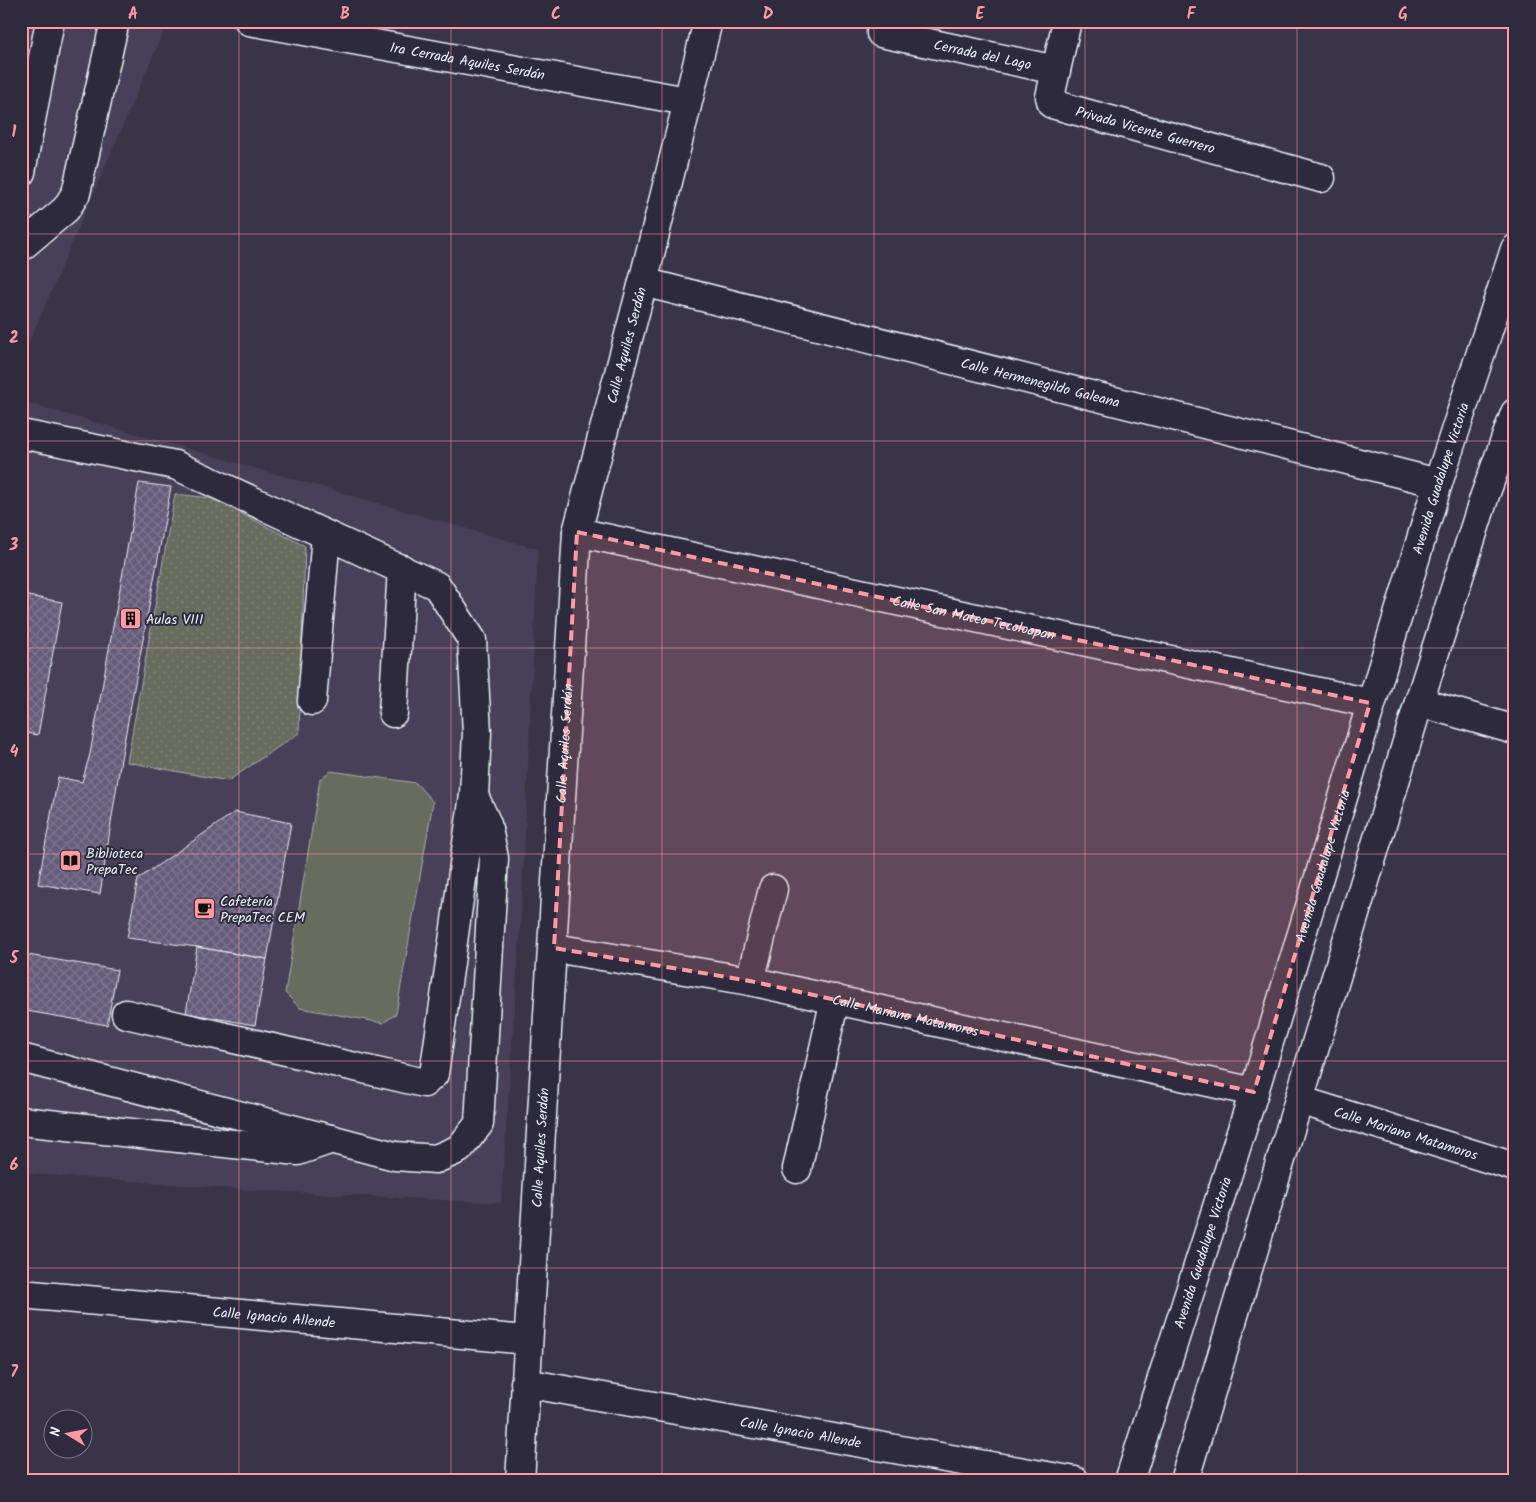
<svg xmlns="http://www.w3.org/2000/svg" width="1536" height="1502" viewBox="0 0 1536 1502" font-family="Kalam,sans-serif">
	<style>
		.built { fill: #474058 }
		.park { fill: url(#park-dots); stroke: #a8aeab }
		.pitch { fill: #686c5e; stroke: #a8aeab }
		.building { fill: url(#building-cross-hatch); stroke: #e8f1f8 }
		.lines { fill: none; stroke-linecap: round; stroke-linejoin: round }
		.minor-casing { stroke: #e8f1f8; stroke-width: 31 }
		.major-casing { stroke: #e8f1f8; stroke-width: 31 }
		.minor { stroke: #2f2a3d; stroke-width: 28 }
		.major { stroke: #2f2a3d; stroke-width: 28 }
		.marked { fill: #ff9aa2; fill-opacity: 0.2; stroke: #ff9aa2; stroke-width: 4; stroke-dasharray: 10 6; stroke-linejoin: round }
		.grid { fill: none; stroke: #ff9aa2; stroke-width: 1; stroke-opacity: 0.55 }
		.labels { text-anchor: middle; stroke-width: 4; stroke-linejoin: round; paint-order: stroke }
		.street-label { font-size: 14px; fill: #e8f1f8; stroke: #2f2a3d }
		.poi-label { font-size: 14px; fill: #e8f1f8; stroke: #2f2a3d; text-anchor: start }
		.neatline { fill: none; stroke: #ff9aa2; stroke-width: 2 }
		.grid-label { font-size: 16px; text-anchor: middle; font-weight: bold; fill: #ff9aa2 }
	</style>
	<defs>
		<pattern id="park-dots" width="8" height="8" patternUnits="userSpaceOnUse" patternTransform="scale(1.25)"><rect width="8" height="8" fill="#686c5e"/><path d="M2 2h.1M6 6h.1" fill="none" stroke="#7e8176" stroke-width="1.8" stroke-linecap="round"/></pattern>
		<pattern id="building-cross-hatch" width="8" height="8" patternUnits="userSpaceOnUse" patternTransform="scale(1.25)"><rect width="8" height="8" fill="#655c7a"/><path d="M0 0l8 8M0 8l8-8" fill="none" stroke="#7b748e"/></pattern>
	</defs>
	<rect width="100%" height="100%" fill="#3a3449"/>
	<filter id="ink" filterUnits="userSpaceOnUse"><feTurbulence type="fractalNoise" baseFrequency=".02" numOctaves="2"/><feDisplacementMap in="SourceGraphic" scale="10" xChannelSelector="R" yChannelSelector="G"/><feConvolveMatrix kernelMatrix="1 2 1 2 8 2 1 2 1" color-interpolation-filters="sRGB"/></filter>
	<g filter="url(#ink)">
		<path class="built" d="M21,21H168L21,361Z
			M21,401L538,549L521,918L501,1203L250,1190L21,1173Z"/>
		<path class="park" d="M175,494L211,498L305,546L299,733L228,781L127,762Z"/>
		<path class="pitch" d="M331,771L416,783L433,802L396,1014L383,1023L300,1008L285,993L320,779Z"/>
		<path class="building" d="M139,483L171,487L121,759L100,894L38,884L58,777L82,782L90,754Z
			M28,596L62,602L38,735L21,732V633Z
			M235,812L291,823L267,959L197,947L127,938L138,879Z
			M197,947L267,959L255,1025L186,1013Z
			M28,955L117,970L107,1025L21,1010V995Z"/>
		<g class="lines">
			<defs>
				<g id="minor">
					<path id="s1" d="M249,21L687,101"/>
					<path id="s2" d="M1067,21L1050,97L1052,104L1321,178"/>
					<path id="s3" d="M881,33L1056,70"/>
					<path d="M21,172L50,21"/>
					<path d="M21,247L66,209L76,193L115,21"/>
					<path id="s4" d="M643,282L1438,483"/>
					<path d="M21,434L175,465L437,586L472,640L477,733L474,795L434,1074L424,1083L126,1014"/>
					<path id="s5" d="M577,532L1370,703"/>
					<path d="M312,701L326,535"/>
					<path d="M1419,702L1515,730"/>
					<path d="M393,713L402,569"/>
					<path id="s6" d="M554,948L750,981L1254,1092"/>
					<path d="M750,981L773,889"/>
					<path d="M21,1058L395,1156L436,1159L459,1149L479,1124L494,858L487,824L474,796"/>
					<path id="s7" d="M1299,1100L1515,1167"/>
					<path d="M21,1121L298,1151L332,1139"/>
					<path d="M797,1169L835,999"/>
					<path id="s8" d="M21,1294L527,1340"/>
					<path id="s9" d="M525,1383L1075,1481"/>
					<path id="s10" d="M520,1481L577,532L643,282L708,21"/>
				</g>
				<g id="major">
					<path id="s11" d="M1129,1481L1254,1092L1438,483L1515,249"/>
					<path d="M1184,1481L1419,702L1485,495L1515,413"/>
				</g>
			</defs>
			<use href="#minor" class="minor-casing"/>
			<use href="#major" class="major-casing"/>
			<use href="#minor" class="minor"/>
			<use href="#major" class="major"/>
		</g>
	</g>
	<path class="marked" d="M577,532L1370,703L1254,1092L750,981L554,948Z"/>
	<path class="grid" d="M239,21V1481M451,21V1481M662,21V1481M874,21V1481M1085,21V1481M1297,21V1481M21,234H1515M21,441H1515M21,648H1515M21,854H1515M21,1061H1515M21,1268H1515"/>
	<defs>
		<symbol id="building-square" viewBox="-11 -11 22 22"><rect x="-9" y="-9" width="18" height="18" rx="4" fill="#ff9aa2" stroke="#2f2a3d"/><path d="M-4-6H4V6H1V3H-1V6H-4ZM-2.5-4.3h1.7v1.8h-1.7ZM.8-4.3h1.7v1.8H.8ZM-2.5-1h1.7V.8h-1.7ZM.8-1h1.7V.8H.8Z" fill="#111"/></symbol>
		<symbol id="library-square" viewBox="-11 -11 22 22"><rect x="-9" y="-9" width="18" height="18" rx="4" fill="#ff9aa2" stroke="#2f2a3d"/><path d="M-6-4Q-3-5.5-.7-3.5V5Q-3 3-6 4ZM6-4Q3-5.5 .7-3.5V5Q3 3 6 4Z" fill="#111"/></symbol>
		<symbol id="cafe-square" viewBox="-11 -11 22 22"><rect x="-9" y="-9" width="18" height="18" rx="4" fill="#ff9aa2" stroke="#2f2a3d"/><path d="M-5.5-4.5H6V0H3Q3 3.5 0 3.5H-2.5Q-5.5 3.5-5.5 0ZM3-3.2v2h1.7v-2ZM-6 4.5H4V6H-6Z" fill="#111"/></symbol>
	</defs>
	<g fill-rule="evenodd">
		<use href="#building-square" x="118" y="606" width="25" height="25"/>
		<use href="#library-square" x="58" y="848" width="25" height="25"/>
		<use href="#cafe-square" x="192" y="896" width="25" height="25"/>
	</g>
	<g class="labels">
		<g class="street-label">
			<text dy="5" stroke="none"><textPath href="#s3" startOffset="104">Cerrada del Lago</textPath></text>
			<text dy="5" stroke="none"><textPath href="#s1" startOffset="222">1ra Cerrada Aquiles Serdán</textPath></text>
			<text dy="5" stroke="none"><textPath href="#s2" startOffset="182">Privada Vicente Guerrero</textPath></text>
			<text dy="5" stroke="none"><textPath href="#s10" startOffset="1144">Calle Aquiles Serdán</textPath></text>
			<text dy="5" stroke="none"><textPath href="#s4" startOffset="410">Calle Hermenegildo Galeana</textPath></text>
			<text dy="5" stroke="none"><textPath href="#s11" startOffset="1050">Avenida Guadalupe Victoria</textPath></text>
			<text dy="5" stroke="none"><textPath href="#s5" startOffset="406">Calle San Mateo Tecoloapan</textPath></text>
			<text dy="5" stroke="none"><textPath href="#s10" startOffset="739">Calle Aquiles Serdán</textPath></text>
			<text dy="5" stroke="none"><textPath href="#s11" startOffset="645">Avenida Guadalupe Victoria</textPath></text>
			<text dy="5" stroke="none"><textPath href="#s6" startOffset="358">Calle Mariano Matamoros</textPath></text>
			<text dy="5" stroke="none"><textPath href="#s7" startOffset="112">Calle Mariano Matamoros</textPath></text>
			<text dy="5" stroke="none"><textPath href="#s10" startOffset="334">Calle Aquiles Serdán</textPath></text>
			<text dy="5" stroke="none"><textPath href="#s11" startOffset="240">Avenida Guadalupe Victoria</textPath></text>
			<text dy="5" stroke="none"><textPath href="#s8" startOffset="254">Calle Ignacio Allende</textPath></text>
			<text dy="5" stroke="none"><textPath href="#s9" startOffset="280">Calle Ignacio Allende</textPath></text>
		</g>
		<g class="poi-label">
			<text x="146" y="624">Aulas VIII</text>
			<text x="86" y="858">Biblioteca<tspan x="86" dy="16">PrepaTec</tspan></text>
			<text x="220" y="906">Cafetería<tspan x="220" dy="16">PrepaTec CEM</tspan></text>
		</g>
	</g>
	<rect width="1536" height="1502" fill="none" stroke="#2f2a3d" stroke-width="55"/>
	<g transform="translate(68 1434) rotate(280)"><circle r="24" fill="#2f2a3d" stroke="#797a88"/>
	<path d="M0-4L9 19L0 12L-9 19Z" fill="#ff9aa2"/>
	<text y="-8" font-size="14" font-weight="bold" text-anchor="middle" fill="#e8f1f8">N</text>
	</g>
	<rect x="28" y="28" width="1480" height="1446" class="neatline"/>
	<g class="grid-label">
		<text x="133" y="19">A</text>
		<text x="345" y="19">B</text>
		<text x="556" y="19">C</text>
		<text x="768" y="19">D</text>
		<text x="980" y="19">E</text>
		<text x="1191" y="19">F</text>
		<text x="1403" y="19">G</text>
		<text x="14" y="137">1</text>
		<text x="14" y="343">2</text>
		<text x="14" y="550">3</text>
		<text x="14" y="757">4</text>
		<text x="14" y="963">5</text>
		<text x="14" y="1170">6</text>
		<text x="14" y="1377">7</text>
	</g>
</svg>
